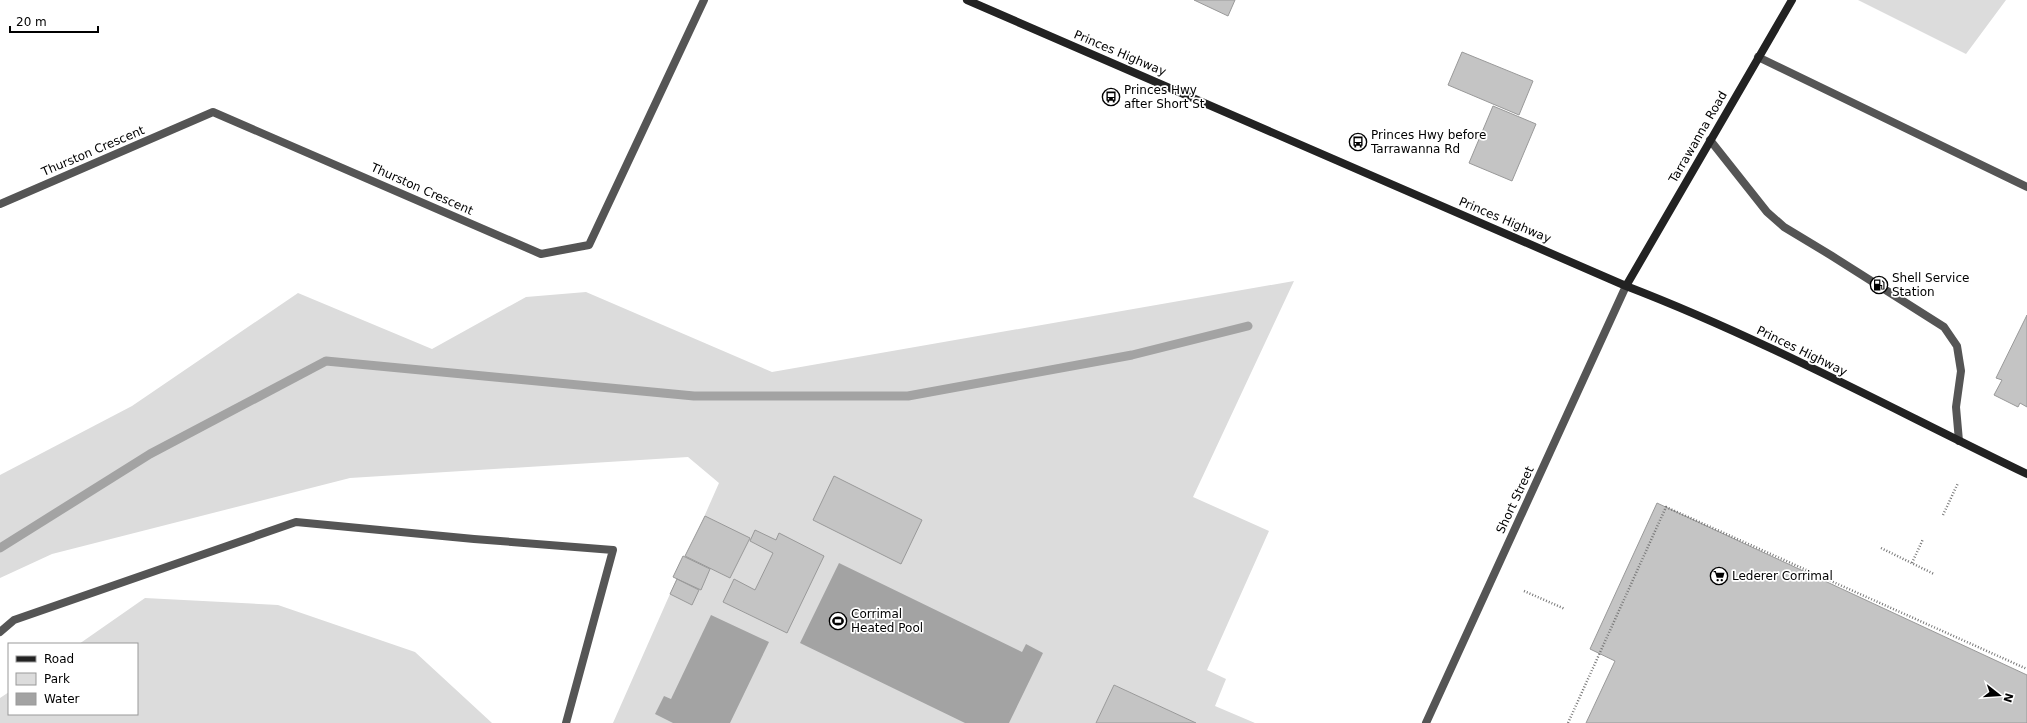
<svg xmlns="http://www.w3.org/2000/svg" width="2027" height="723" viewBox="0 0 2027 723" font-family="'DejaVu Sans',sans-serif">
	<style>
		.green { fill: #dcdcdc }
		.water { fill: #a3a3a3 }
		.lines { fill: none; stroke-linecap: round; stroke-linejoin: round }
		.stream { stroke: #a3a3a3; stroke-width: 9 }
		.building { fill: #c4c4c4; stroke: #999 }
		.path { stroke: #777; stroke-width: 2.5; stroke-dasharray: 1 2; stroke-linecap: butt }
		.service { stroke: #555; stroke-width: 8 }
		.minor { stroke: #555; stroke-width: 8 }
		.secondary { stroke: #222; stroke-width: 8 }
		.labels { text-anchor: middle; stroke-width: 3.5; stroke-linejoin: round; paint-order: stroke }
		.street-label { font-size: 12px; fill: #000; stroke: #fff }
		.poi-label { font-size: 12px; fill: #000; stroke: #fff; text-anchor: start }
	</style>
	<rect width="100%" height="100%" fill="#fff"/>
	<path class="green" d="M1858,0H2006L1966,54Z
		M1294,281L1193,497L1269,531L1207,670L1226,679L1215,706L1255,723H1196L1114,685L1096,723H613L719,483L688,457L350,478L52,554L0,578V475L132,406L298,293L432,349L526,297L586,292L772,372Z
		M145,598L278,605L415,652L492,723H0V698L9,692V714H137V644H79Z"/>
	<path class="water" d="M839,563L1022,652L1026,644L1043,653L1009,723H965L800,643Z
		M711,615L769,642L730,723H673L655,714L664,696L671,699Z"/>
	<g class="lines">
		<path class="stream" d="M0,548L150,454L326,361L694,396H908L1132,355L1248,326"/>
	</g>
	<path class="building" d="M1194,0H1235L1228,16Z
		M1462,52L1533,81L1519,115L1448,85Z
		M1493,106L1536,124L1512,181L1469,163Z
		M2027,315V407L2020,403L2018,407L1994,395L2002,380L1996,378Z
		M834,476L922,520L901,564L813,520Z
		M1657,503L2027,675V723H1586L1615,661L1590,649Z
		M705,516L750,538L730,578L685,556Z
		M755,530L776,540L779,533L824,556L787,633L723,602L734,579L755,590L773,553L750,541Z
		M683,556L710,569L701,590L673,577Z
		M677,579L699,590L692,605L670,594Z
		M1114,685L1196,723H1096Z"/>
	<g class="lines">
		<path class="path" d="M1943,515L1958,483
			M1881,548L1934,574
			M1912,563L1923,539
			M1524,591L1565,609
			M1568,723L1666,507L2027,669"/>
		<path class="service" d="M1758,57L2027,187
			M1710,140L1767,212L1784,227L1832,256L1944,327L1957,346L1961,371L1956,407L1959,441
			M0,632L14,620L296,522L474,539L613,550L566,723"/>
		<path class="minor" d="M0,204L213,112L541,254L589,245L704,0
			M1426,723L1626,286"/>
		<path class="secondary" d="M967,0L1626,286C1764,339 1894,410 2027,474
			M1626,286L1792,0"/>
	</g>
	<defs>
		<symbol id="bus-ring" viewBox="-11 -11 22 22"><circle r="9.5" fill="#fff" stroke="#000" stroke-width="1.5"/><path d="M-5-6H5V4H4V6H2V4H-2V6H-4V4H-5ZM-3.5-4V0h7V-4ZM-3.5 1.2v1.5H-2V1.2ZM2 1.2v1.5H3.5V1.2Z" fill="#000"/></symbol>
		<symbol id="fuel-ring" viewBox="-11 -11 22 22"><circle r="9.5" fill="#fff" stroke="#000" stroke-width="1.5"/><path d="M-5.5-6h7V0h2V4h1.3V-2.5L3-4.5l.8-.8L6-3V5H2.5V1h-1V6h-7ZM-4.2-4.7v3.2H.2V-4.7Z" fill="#000"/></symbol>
		<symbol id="supermarket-ring" viewBox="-11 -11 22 22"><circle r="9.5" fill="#fff" stroke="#000" stroke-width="1.5"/><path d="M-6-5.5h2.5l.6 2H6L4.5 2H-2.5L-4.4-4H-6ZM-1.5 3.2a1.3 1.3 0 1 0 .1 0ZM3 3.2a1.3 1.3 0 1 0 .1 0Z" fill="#000"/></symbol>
		<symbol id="stadium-ring" viewBox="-11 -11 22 22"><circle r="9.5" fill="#fff" stroke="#000" stroke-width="1.5"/><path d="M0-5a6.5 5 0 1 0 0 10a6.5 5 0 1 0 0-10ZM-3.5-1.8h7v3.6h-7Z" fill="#000"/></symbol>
	</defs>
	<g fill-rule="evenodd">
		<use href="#bus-ring" x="1101" y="87" width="20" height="20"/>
		<use href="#bus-ring" x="1348" y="132" width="20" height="20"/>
		<use href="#fuel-ring" x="1869" y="275" width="20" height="20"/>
		<use href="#supermarket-ring" x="1709" y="566" width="20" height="20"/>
		<use href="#stadium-ring" x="828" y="611" width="20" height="20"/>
	</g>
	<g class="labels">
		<g class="street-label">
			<text transform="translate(1120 53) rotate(23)" y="4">Princes Highway</text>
			<text transform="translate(1698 137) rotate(-60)" y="4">Tarrawanna Road</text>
			<text transform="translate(93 151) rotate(-23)" y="4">Thurston Crescent</text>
			<text transform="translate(422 189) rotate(24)" y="4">Thurston Crescent</text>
			<text transform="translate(1505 220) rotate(23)" y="4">Princes Highway</text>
			<text transform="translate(1802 351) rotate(26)" y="4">Princes Highway</text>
			<text transform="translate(1515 500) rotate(-65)" y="4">Short Street</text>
		</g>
		<g class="poi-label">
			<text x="1124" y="94">Princes Hwy<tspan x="1124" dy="14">after Short St</tspan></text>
			<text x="1371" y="139">Princes Hwy before<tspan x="1371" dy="14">Tarrawanna Rd</tspan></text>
			<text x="1892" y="282">Shell Service<tspan x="1892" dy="14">Station</tspan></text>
			<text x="1732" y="580">Lederer Corrimal</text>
			<text x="851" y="618">Corrimal<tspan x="851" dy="14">Heated Pool</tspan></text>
		</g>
	</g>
	<rect x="8" y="643" width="130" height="72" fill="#ffffff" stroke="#999999"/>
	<rect x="16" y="656" width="20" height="6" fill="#222222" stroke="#999999"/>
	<text x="44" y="663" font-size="12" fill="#000000">Road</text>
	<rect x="16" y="673" width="20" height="12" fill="#dcdcdc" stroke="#999999"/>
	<text x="44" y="683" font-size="12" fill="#000000">Park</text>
	<rect x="16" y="693" width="20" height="12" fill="#a3a3a3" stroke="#999999"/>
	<text x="44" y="703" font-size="12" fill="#000000">Water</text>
	<g transform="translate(1999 695) rotate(107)" stroke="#ffffff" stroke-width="3" paint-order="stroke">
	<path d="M0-3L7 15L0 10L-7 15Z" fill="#000000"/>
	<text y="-6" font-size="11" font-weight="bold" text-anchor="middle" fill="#000000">N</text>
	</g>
	<path d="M10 26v6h88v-6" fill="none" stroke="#000000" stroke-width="2"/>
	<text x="16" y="26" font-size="12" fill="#000000" stroke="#ffffff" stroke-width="3" paint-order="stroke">20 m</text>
</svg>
